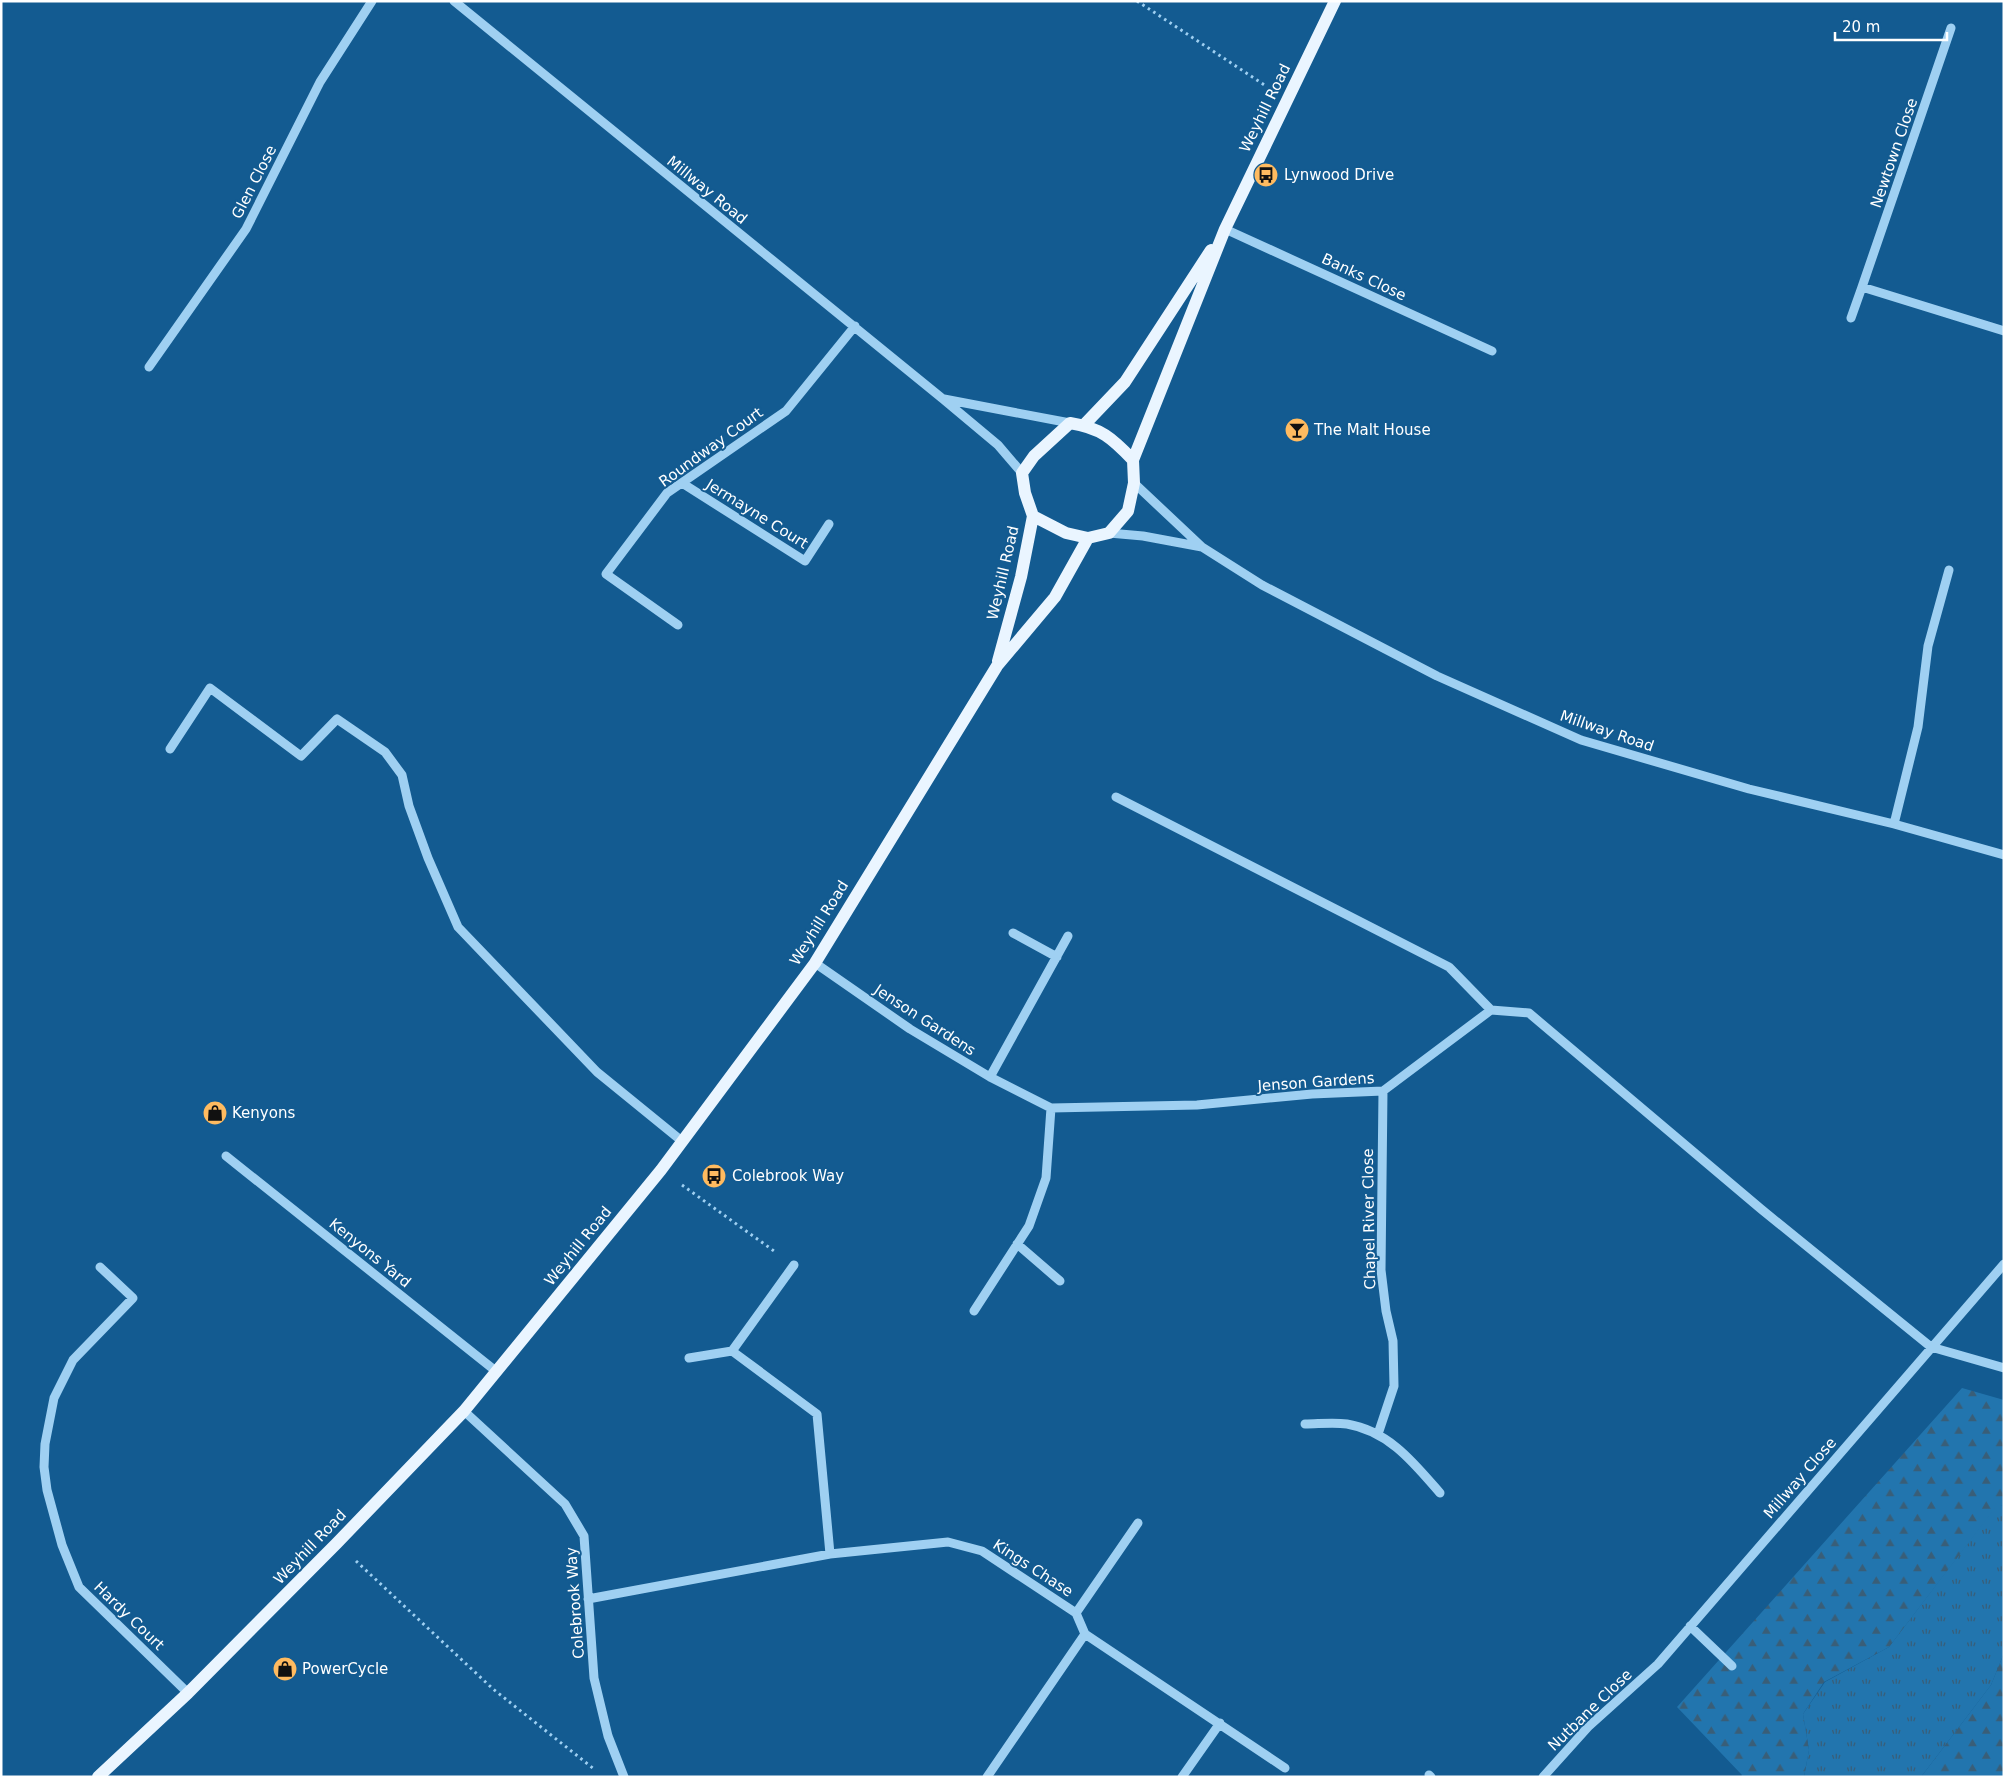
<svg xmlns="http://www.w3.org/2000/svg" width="2005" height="1778" viewBox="0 0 2005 1778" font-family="'DejaVu Sans',sans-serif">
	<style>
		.grass { fill: url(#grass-tufts) }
		.forest { fill: url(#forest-firs) }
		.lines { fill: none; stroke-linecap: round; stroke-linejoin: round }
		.path { stroke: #9fd0f2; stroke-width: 3; stroke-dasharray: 2.5 4; stroke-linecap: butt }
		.minor { stroke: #9fd0f2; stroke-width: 9 }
		.major { stroke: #eaf5ff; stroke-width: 12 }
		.labels { text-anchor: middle; stroke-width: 4; stroke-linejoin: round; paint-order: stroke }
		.street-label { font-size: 15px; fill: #fff; stroke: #135b91 }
		.poi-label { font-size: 15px; fill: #fff; stroke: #135b91; text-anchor: start }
	</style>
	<defs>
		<pattern id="grass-tufts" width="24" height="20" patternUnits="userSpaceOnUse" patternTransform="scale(1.25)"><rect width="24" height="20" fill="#2275ae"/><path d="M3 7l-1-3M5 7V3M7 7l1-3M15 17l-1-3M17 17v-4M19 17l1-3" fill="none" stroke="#395e78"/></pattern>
		<pattern id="forest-firs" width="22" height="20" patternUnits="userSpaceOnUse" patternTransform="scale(1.25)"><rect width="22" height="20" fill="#2275ae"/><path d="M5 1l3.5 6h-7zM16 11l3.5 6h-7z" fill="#395e78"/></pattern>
	</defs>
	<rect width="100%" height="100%" fill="#135b91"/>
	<path class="grass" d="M2004,1505V1653L1991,1685L1921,1777H1804L1809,1750L1803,1714L1825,1682L1889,1647L1996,1506Z"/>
	<path class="forest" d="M1962,1388L2004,1400V1505L1996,1507L1889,1647L1824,1682L1803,1714L1809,1750L1804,1777H1741L1742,1775L1677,1707Z
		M2004,1653V1777H1921L1991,1685Z"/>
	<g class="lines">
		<path class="path" d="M1137,1L1266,86
			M682,1185L774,1251
			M356,1561L493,1689L594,1769"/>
		<path class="minor" d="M454,1L943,399L998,445L1022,473
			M1951,28L1862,287L2004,331
			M1225,229L1492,351
			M1851,318L1862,287
			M149,367L246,229L320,82L372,1
			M944,399L1070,423
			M682,483L805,561L829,524
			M1134,483L1202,547L1262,585L1437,676L1581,740L1749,789L1894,824L2004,855
			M1109,533L1143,536L1202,547
			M678,625L606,574L667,493L786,411L855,326
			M170,749L210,688L301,756L337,719L385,752L402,775L409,806L428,858L458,927L597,1072L683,1142
			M1116,797L1449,967L1491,1010
			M1894,824L1918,727L1928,646L1949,570
			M1013,933L1057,957
			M815,963L910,1029L990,1077L1051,1108L1197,1105L1312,1094L1383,1091L1491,1010L1529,1013L1761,1209L1931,1347L2004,1368
			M990,1077L1068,936
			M226,1156L497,1372
			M1017,1244L1060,1281
			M794,1265L732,1351L817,1414L830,1554
			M100,1267L133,1298L73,1360L54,1398L45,1444L44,1467L47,1490L62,1545L79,1587L188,1693
			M974,1311L1029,1226L1046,1178L1051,1108
			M689,1358L732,1351
			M464,1411L565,1504L584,1536L594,1678L608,1736L624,1777
			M1305,1424C1318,1424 1333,1422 1347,1424C1389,1431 1414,1463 1440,1493
			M1378,1434L1394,1386L1393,1341L1386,1311L1381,1270L1383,1091
			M588,1599L830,1554L948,1542L982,1551L1076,1613L1085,1634L1285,1768
			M1076,1613L1138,1523
			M1690,1626L1732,1666
			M1429,1775L1431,1777
			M987,1777L1085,1634
			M1182,1777L1220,1723
			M1543,1777L1588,1727L1658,1664L2004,1264"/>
		<path class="major" d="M1084,425L1125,382L1211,250
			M1033,516L1066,533L1088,538L1109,533L1128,511L1134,483L1133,460L1225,229L1335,1
			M998,661L1021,577L1033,516L1025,493L1022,473L1034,456L1070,423C1101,428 1112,438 1133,460
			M98,1777L188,1693L337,1543L464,1411L661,1170L815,963L997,666L1055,597L1088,538"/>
	</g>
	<defs>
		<symbol id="bus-disc" viewBox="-11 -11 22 22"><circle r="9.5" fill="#ffbb60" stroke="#135b91"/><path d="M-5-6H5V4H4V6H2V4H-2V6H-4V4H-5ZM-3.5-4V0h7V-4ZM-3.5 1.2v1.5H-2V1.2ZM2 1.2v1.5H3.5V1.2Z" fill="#111"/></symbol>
		<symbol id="bar-disc" viewBox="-11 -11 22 22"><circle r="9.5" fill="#ffbb60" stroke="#135b91"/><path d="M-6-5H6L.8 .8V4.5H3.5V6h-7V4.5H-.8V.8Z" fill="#111"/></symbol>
		<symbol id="shop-disc" viewBox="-11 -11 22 22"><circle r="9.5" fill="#ffbb60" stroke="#135b91"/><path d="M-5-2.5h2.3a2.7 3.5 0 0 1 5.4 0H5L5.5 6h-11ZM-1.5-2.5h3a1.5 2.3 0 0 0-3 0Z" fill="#111"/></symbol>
	</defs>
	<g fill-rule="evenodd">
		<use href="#bus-disc" x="1252" y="161" width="28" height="28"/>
		<use href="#bar-disc" x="1283" y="416" width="28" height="28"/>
		<use href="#shop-disc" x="201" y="1099" width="28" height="28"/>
		<use href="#bus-disc" x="700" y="1162" width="28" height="28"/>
		<use href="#shop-disc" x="271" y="1655" width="28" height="28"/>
	</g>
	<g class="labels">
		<g class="street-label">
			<text transform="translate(1265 108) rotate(-64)" y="5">Weyhill Road</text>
			<text transform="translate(1894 153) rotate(-71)" y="5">Newtown Close</text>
			<text transform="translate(254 182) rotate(-63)" y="5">Glen Close</text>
			<text transform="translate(707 190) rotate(39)" y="5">Millway Road</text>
			<text transform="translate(1364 277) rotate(25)" y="5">Banks Close</text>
			<text transform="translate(711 447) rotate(-36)" y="5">Roundway Court</text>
			<text transform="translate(757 514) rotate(32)" y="5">Jermayne Court</text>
			<text transform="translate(1003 573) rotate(-77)" y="5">Weyhill Road</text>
			<text transform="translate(1607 731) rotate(19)" y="5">Millway Road</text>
			<text transform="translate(819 923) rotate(-58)" y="5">Weyhill Road</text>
			<text transform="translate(925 1020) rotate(33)" y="5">Jenson Gardens</text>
			<text transform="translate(1316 1082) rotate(-4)" y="5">Jenson Gardens</text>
			<text transform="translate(1369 1219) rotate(-91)" y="5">Chapel River Close</text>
			<text transform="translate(578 1246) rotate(-51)" y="5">Weyhill Road</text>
			<text transform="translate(370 1253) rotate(39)" y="5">Kenyons Yard</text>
			<text transform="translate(1800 1478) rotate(-49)" y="5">Millway Close</text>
			<text transform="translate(310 1547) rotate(-46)" y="5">Weyhill Road</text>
			<text transform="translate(1033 1568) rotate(33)" y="5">Kings Chase</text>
			<text transform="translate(575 1603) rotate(-94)" y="5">Colebrook Way</text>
			<text transform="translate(129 1616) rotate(44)" y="5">Hardy Court</text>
			<text transform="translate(1590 1710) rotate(-44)" y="5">Nutbane Close</text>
		</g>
		<g class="poi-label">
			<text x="1284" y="180">Lynwood Drive</text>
			<text x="1314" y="435">The Malt House</text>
			<text x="232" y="1118">Kenyons</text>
			<text x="732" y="1181">Colebrook Way</text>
			<text x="302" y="1674">PowerCycle</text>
		</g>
	</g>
	<rect width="2005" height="1778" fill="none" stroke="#ffffff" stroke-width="5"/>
	<path d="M1835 32v8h112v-8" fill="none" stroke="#ffffff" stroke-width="2.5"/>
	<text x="1842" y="32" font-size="15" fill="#ffffff" stroke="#135b91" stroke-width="4" paint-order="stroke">20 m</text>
</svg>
